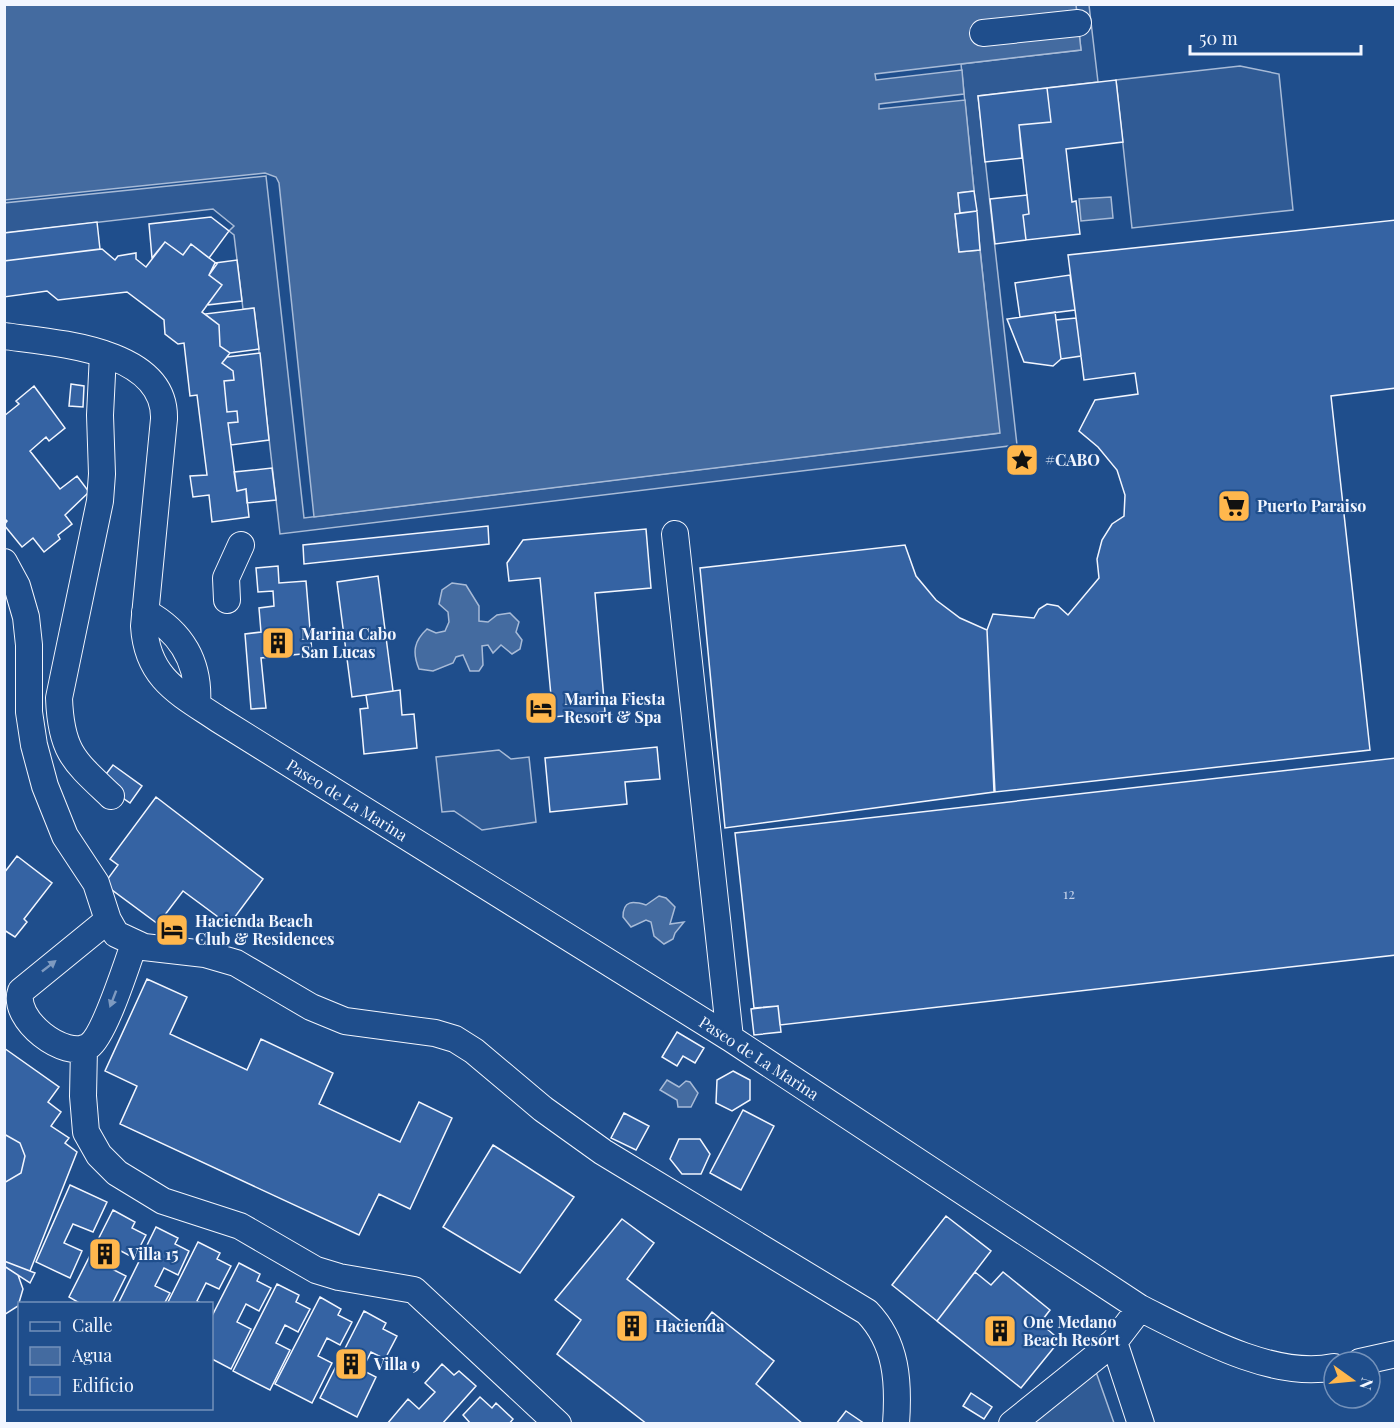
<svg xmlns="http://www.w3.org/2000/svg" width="1400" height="1428" viewBox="0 0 1400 1428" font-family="'Playfair Display',serif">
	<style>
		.built { fill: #305b95; stroke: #a8bbd7; stroke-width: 1.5 }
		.water { fill: #446ba0; stroke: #a8bbd7; stroke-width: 1.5 }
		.building { fill: #3563a3; stroke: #f2f6ff; stroke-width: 1.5 }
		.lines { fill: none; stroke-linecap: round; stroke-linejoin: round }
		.minor-casing { stroke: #f2f6ff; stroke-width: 28 }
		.minor { stroke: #1f4e8c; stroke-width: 26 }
		.oneway { fill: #7e9ac0 }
		.labels { text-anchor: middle; stroke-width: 4.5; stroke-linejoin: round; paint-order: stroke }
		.number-label { font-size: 14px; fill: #c3d1e8 }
		.poi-label { font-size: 16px; font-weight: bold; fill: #f2f6ff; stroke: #1f4e8c; text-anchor: start }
		.street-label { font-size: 16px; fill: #f2f6ff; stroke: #1f4e8c }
	</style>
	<rect width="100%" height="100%" fill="#1f4e8c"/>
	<path class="built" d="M1076,5H1089L1098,82L978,96L1017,445L280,534L254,308L243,309L234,235L229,231L234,226L213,209L5,233L4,203L266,176L304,518L999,433L961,64L1081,50Z
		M1240,66L1279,74L1293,210L1132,228L1116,80Z
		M499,750L511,759L529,757L536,822L482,830L454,811L442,812L436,757Z
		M1095,1369L1114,1423H1028Z"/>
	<path class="water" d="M973,4L1076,5L1081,50L875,74L876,80L962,70L964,94L879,104V109L965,100L974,191L958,193L960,213L955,214L959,252L980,250L1000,433L314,517L279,183L276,177L265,173L5,200L4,5Z
		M1111,197L1113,218L1081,221L1079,199Z
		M452,583L466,585L479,606V621L488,622L497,615L510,613L519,622L516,632L522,640L520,649L512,654L501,645L493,653L488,645L482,646L483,665L479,671H470L463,655L456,657L453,663L433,671L419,669C412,652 414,641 427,629L436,633L445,631L449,622L448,612L439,604L442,590Z
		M659,896L666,898L675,907L670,924L684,922L675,933L673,939L664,944L654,936L651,922L646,920L631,927L623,917C623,900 633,901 646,905Z
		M667,1080L679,1087L686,1081L690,1082L698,1093L691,1107H678L677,1100L660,1090Z"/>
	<path class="building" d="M1116,80L1123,142L1066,149L1072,202L1076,201L1080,234L1026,240L1023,215L1029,214L1019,125L1051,122L1047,88Z
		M1047,88L1051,122L1019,125L1022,158L985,162L978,96Z
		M974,191L977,211L960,213L958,193Z
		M1027,195L1029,214L1023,215L1026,240L995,244L990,199Z
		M977,211L980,250L959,252L955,214Z
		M211,217L229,231L209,258L191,244L183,255L165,242L152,258L149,224Z
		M1396,220V388L1331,396L1370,750L995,792L987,630L993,614L1034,618L1039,609L1047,604L1058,606L1068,615L1099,578L1097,559L1102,540L1112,524L1124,516L1125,495L1117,470L1098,447L1079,431L1095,400L1138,394L1135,373L1084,380L1068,255Z
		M97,222L100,249L4,261V233Z
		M165,242L183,255L191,244L217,264L209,275L222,285L202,312L219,325L220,346L230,353L222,363L233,371L234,380L224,381L227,412L237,411L238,422L228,423L237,491L246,489L249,517L212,522L209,495L193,497L190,476L207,475L197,395L190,396L184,343L178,344L165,334L164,320L127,292L58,300L47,291L4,297V261L102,249L115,260L118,256L136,253V259L146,267Z
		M237,260L242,301L207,305L222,285L209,275L215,263Z
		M1070,275L1075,310L1020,317L1015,283Z
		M254,308L259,349L230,353L220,346L219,325L205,314Z
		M1055,312L1061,359L1053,366L1024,362L1007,319Z
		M1076,318L1081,356L1061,359L1056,320Z
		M260,353L269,440L231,445L228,423L238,422L237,411L227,412L224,381L234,380L233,371L222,363L227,357Z
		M71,384L84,386L83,407L69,406Z
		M34,386L65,428L49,441L46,437L30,451L60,489L77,476L89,492L65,515L72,524L58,535L60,539L44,552L33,538L22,547L4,525L7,521L4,518V416L19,404L16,401Z
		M272,468L276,500L247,503L246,489L237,491L234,472Z
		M488,526L489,544L304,564L303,545Z
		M646,529L651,588L595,593L605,712L553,717L540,578L509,581L507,563L523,540Z
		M905,545L916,576L936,600L960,618L987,630L994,792L725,828L700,568Z
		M278,566L279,583L306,581L312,653L261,658L266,708L251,709L245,634L261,632L259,608L274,606L273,591L258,592L256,568Z
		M378,576L393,691L352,697L337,582Z
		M400,690L402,715L414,714L417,748L364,754L360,709L368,708L366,695Z
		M657,747L660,779L625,782L627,804L550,812L545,758Z
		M1396,758V955L780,1025L778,1006L754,1008L735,833Z
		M113,765L142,786L130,803L100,782Z
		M156,797L263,879L229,925L183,891L158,924L104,884L118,865L110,859Z
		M17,856L52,883L24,919L27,922L15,937L4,930V873Z
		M147,979L187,997L170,1034L247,1070L261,1039L333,1073L319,1104L400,1142L419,1102L452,1118L410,1209L379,1194L359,1235L120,1124L137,1086L105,1071Z
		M778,1006L781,1032L754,1035L751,1009Z
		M677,1032L704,1048L695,1063L683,1056L677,1066L662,1057Z
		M4,1048L59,1087L48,1102L61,1112L51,1126L69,1138L65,1143L77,1152L30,1271L4,1261Z
		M733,1071L750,1080V1100L732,1111L716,1103L717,1080Z
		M743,1110L774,1126L741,1190L710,1173Z
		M624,1113L649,1126L636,1150L611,1138Z
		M4,1134L20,1143L25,1156L21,1173L4,1183Z
		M679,1139H700L710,1154L701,1174H682L670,1159Z
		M493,1145L574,1197L520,1273L443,1227Z
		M70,1185L107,1202L93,1232L73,1224L64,1243L82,1251L70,1278L36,1262Z
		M113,1210L135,1222L132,1228L146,1235L134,1258L121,1251L112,1269L126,1276L112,1304H81L69,1297Z
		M946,1216L991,1251L937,1321L892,1285Z
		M622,1219L654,1243L627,1279L696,1333L712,1312L774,1361L756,1384L803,1424H647L557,1354L581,1320L555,1300Z
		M156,1227L178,1238L175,1244L189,1251L178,1275L164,1268L155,1286L170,1293L164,1304H118Z
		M198,1242L220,1253L217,1259L231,1266L219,1289L206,1283L197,1301L202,1304H167Z
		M4,1261L35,1273L30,1283L4,1266Z
		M239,1263L260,1274L257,1281L271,1288L259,1311L246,1304L237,1322L251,1329L231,1369L212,1359V1316Z
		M4,1266L18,1275L23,1289L18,1306L4,1315Z
		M975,1272L991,1285L1003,1272L1050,1310L1040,1323L1060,1340L1021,1388L937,1321Z
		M277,1284L299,1295L296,1302L310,1309L298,1332L285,1325L276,1343L290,1350L270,1390L233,1371Z
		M320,1297L341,1309L338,1315L352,1322L340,1345L327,1338L318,1356L332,1363L312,1403L275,1384Z
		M364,1311L386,1323L383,1329L397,1336L385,1359L371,1352L362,1370L376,1377L357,1417L320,1398Z
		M442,1364L454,1375L459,1371L476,1386L442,1424H387L408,1399L419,1409L435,1392L425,1383Z
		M971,1393L992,1407L984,1419L963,1406Z
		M480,1397L492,1408L496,1403L513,1419L509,1424H471L463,1415Z
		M846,1411L865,1424H836Z"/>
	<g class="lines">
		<defs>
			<path id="minor" d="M983,33L1078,23
				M4,336C55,343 166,349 164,419L144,626C147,678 179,693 218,719L730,1038L1140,1308C1194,1335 1273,1380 1334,1367
				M103,354L100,415L102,474L100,501L59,698C61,752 74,761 111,796
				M675,534L730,1038
				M4,562L17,586L26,617L29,645V712L34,745L45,786L65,836L96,883L108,920L116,934L144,947L205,954L236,963L311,1007L345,1021L435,1033L455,1039L474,1051L543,1109L603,1152L867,1312C897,1343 899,1382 896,1424
				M227,600L226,578L241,545
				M145,612C182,632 200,663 197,705
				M108,920L21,991C11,1019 65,1061 89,1046C104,1036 127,964 134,944
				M84,1048L83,1096L86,1132L99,1155L117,1173L163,1201L240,1226L316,1270L339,1277L414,1290L558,1424
				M1140,1308L1114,1342L1141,1424
				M1360,1362L1396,1354
				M1012,1424L1114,1342"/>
		</defs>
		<use href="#minor" class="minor-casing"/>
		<use href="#minor" class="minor"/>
	</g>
	<defs><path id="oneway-solid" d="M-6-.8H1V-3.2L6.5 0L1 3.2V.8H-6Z" transform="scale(1.5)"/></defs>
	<g class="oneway">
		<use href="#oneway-solid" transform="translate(49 966) rotate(-38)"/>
		<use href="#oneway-solid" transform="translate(113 999) rotate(111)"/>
	</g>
	<defs>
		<symbol id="sight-square" viewBox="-11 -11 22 22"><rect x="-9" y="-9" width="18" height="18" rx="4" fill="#ffb74d" stroke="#1f4e8c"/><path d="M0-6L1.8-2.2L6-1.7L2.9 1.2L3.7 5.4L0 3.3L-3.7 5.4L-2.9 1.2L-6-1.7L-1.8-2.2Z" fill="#111"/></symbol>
		<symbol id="supermarket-square" viewBox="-11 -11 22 22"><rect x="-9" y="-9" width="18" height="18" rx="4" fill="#ffb74d" stroke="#1f4e8c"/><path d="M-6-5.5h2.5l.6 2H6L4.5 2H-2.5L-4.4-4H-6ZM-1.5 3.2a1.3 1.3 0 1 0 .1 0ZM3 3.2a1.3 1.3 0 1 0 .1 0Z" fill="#111"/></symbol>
		<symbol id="building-square" viewBox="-11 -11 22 22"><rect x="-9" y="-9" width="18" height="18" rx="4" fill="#ffb74d" stroke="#1f4e8c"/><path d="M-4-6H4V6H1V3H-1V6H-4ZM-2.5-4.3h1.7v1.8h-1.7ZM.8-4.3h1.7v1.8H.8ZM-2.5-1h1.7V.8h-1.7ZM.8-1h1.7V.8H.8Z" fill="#111"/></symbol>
		<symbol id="hotel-square" viewBox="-11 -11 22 22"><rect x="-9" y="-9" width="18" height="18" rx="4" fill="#ffb74d" stroke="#1f4e8c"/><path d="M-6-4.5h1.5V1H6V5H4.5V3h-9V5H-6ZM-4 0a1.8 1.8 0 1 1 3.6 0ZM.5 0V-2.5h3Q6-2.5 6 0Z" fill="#111"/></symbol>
	</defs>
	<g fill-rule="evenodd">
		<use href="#sight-square" x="1003" y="441" width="38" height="38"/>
		<use href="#supermarket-square" x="1215" y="487" width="38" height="38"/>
		<use href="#building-square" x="259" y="624" width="38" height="38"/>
		<use href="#hotel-square" x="522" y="689" width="38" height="38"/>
		<use href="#hotel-square" x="153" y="911" width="38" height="38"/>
		<use href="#building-square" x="86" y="1235" width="38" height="38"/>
		<use href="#building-square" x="613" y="1307" width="38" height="38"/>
		<use href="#building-square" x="981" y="1312" width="38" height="38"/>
		<use href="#building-square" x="332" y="1345" width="38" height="38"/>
	</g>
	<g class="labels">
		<g class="number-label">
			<text x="1069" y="899">12</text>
		</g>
		<g class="poi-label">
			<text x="1045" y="466">#CABO</text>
			<text x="1257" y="512">Puerto Paraiso</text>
			<text x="301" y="640">Marina Cabo<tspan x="301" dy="18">San Lucas</tspan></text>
			<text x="564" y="705">Marina Fiesta<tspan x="564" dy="18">Resort &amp; Spa</tspan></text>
			<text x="195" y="927">Hacienda Beach<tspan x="195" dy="18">Club &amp; Residences</tspan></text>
			<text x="128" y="1260">Villa 15</text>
			<text x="1023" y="1328">One Medano<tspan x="1023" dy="18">Beach Resort</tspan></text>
			<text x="655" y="1332">Hacienda</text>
			<text x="374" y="1370">Villa 9</text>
		</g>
		<g class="street-label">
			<text transform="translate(347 800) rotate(32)" y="6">Paseo de La Marina</text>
			<text transform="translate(759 1058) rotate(33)" y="6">Paseo de La Marina</text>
		</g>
	</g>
	<rect width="1400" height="1428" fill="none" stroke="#f2f6ff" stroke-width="12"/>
	<rect x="18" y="1302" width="195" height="108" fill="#1f4e8c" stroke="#7391ba" stroke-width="1.5"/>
	<rect x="30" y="1322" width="30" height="9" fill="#1f4e8c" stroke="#7391ba" stroke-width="1.5"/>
	<text x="72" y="1332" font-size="18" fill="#f2f6ff">Calle</text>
	<rect x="30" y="1347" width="30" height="18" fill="#446ba0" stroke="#7391ba" stroke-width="1.5"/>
	<text x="72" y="1362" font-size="18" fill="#f2f6ff">Agua</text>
	<rect x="30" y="1377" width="30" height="18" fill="#3563a3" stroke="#7391ba" stroke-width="1.5"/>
	<text x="72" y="1392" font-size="18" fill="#f2f6ff">Edificio</text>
	<g transform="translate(1352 1380) rotate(105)"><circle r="28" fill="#1f4e8c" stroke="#7391ba" stroke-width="1.5"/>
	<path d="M0-4.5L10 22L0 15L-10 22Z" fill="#ffb74d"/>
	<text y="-9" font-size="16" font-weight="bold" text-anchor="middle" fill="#f2f6ff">N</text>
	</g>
	<path d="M1190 45v9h171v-9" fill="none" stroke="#f2f6ff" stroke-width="3"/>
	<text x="1199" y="45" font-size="18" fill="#f2f6ff" stroke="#1f4e8c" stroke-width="4.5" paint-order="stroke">50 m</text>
</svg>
